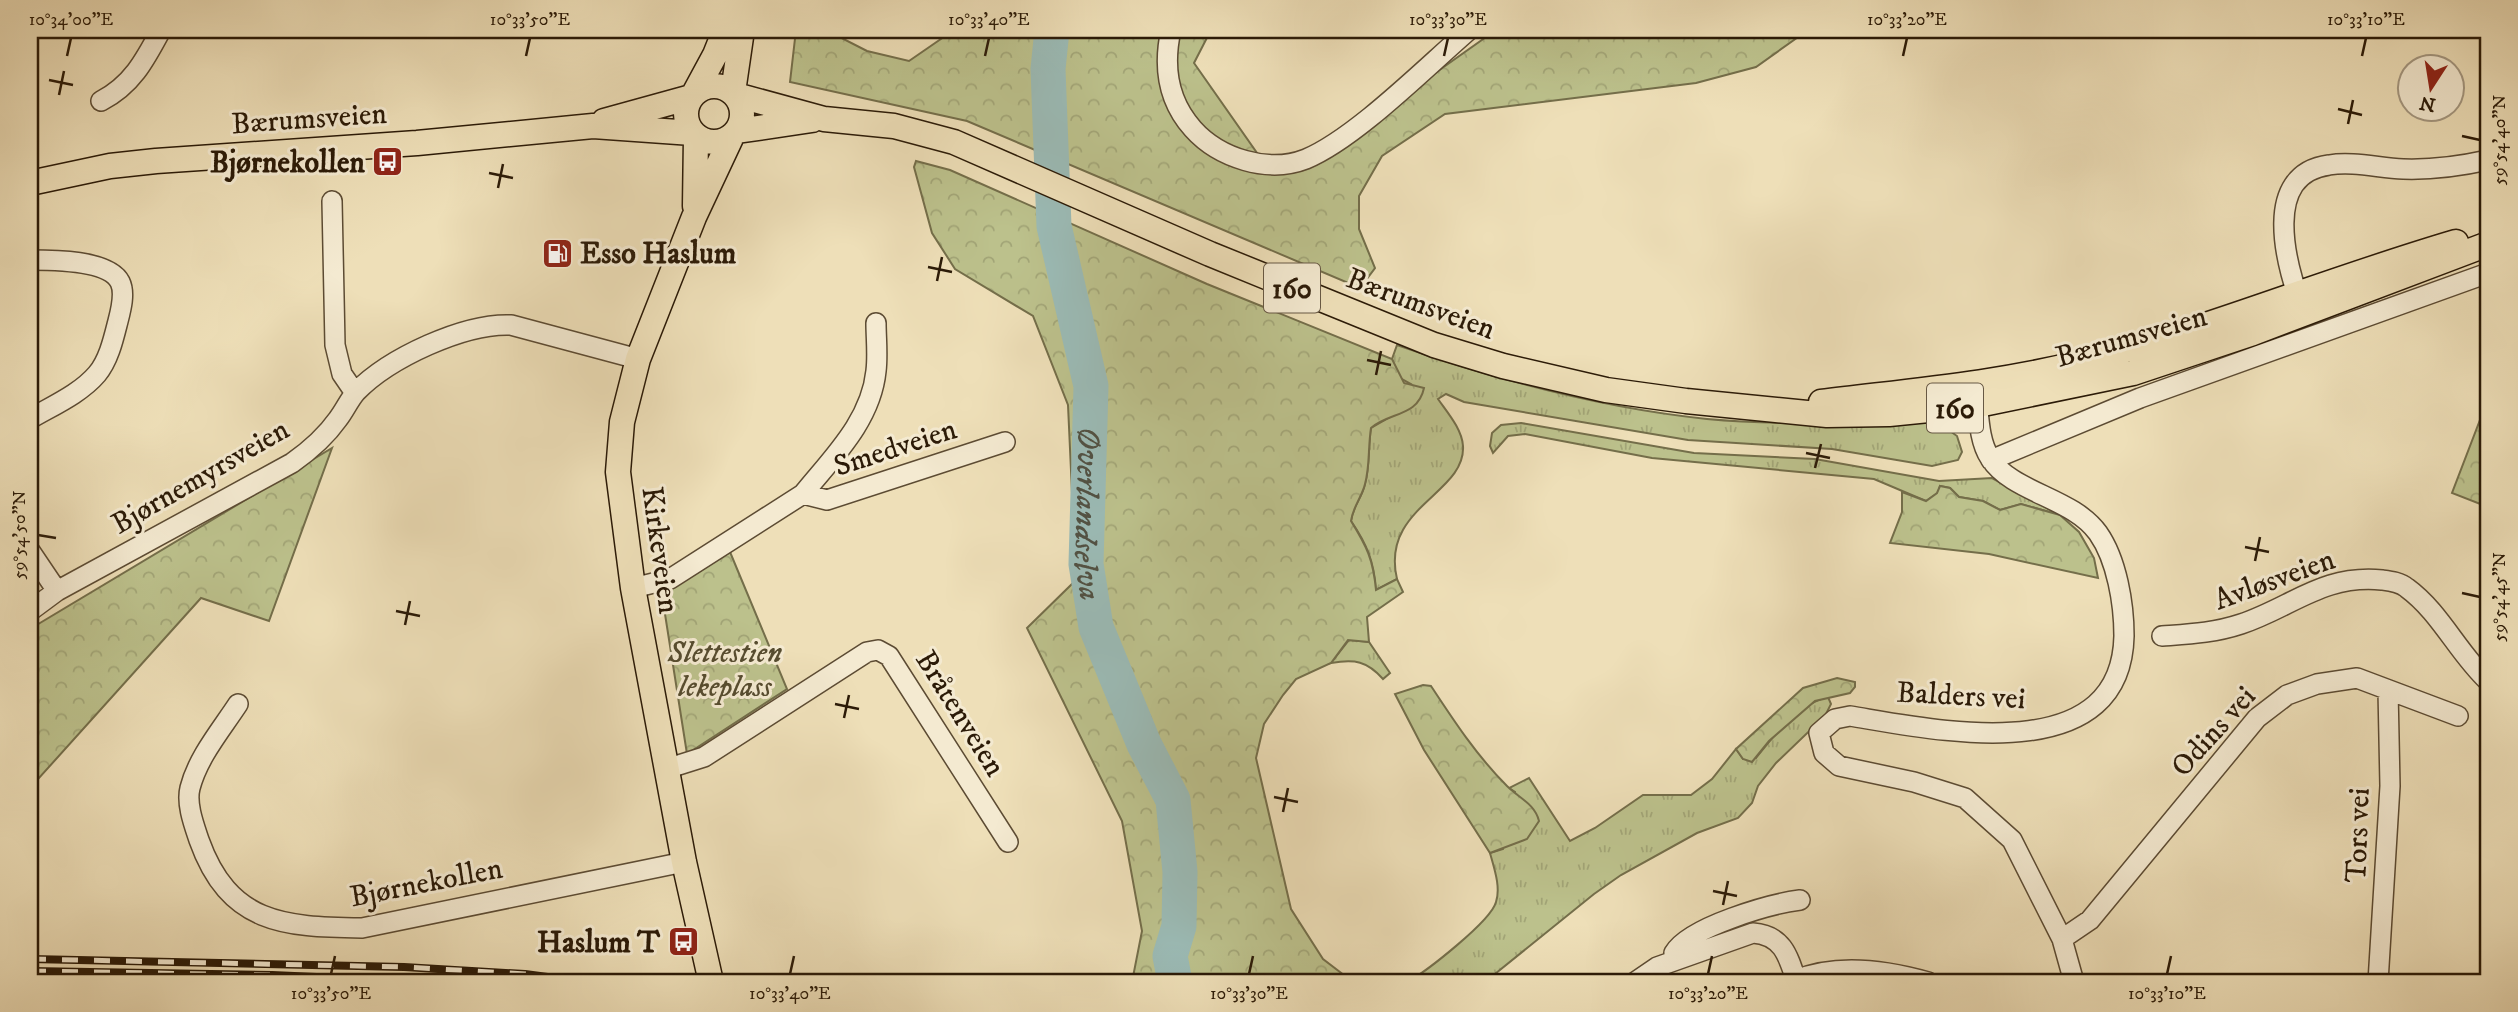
<svg xmlns="http://www.w3.org/2000/svg" width="2518" height="1012" viewBox="0 0 2518 1012" font-family="'IM FELL DW Pica',serif">
	<style>
		.grass { fill: url(#grass-tufts); stroke: #746e4a; stroke-width: 2 }
		.forest { fill: url(#forest-crowns); stroke: #746e4a; stroke-width: 2 }
		.lines { fill: none; stroke-linecap: round; stroke-linejoin: round }
		.river { stroke: #9bbbb6; stroke-width: 35 }
		.minor-casing { stroke: #5c4b33; stroke-width: 22 }
		.major-casing { stroke: #2b1a07; stroke-width: 27 }
		.minor { stroke: #f4ead1; stroke-width: 19 }
		.major { stroke: #eedfb8; stroke-width: 24 }
		.rail-casing { stroke: #2b1a07; stroke-width: 8 }
		.rail { stroke: #f4ead1; stroke-width: 5; stroke-dasharray: 16; stroke-linecap: butt }
		.ticks { fill: none; stroke: #2b1a07; stroke-width: 2.5 }
		.labels { text-anchor: middle; stroke-width: 6; stroke-linejoin: round; paint-order: stroke }
		.shield { fill: #f4ead1; stroke: #675844; stroke-width: 2 }
		.shield-label { font-size: 28px; font-weight: bold; fill: #2b1a07 }
		.street-label { font-size: 30px; fill: #2b1a07; stroke: #f4ead1 }
		.poi-label { font-size: 30px; font-weight: bold; fill: #2b1a07; stroke: #f4ead1; text-anchor: end }
		.park-label { font-size: 30px; font-style: italic; fill: #564c2f; stroke: #f4ead1 }
		.water-label { font-size: 32px; font-style: italic; fill: #525244; stroke: #f4ead1 }
		.neatline { fill: none; stroke: #2b1a07; stroke-width: 2.5 }
		.ticks-label { font-size: 18px; text-anchor: middle; fill: #2b1a07 }
	</style>
	<defs>
		<pattern id="grass-tufts" width="24" height="20" patternUnits="userSpaceOnUse" patternTransform="scale(1.75)"><rect width="24" height="20" fill="#bcc18c"/><path d="M3 7l-1-3M5 7V3M7 7l1-3M15 17l-1-3M17 17v-4M19 17l1-3" fill="none" stroke="#a2a577"/></pattern>
		<pattern id="forest-crowns" width="20" height="18" patternUnits="userSpaceOnUse" patternTransform="scale(1.75)"><rect width="20" height="18" fill="#bcc18c"/><path d="M2 6a3 3 0 1 1 6 0M12 15a3 3 0 1 1 6 0" fill="none" stroke="#a2a577"/></pattern>
	</defs>
	<rect width="100%" height="100%" fill="#eedfb8"/>
	<filter id="stains"><feTurbulence type="fractalNoise" baseFrequency=".00286" numOctaves="4"/><feColorMatrix values="0 0 0 0 .2 0 0 0 0 .09 0 0 0 0 .02 0 0 0 .5 -.17"/></filter>
	<radialGradient id="worn" r=".72"><stop offset=".6" stop-color="#630" stop-opacity="0"/><stop offset="1" stop-color="#630" stop-opacity=".3"/></radialGradient>
	<path class="grass" d="M1397,345C1497,380 1600,408 1707,419C1783,426 1860,422 1936,421L1957,436L1962,452L1958,460L1932,466L1832,449L1688,440L1464,402L1446,394L1438,399C1447,412 1462,429 1463,446C1466,494 1380,507 1397,579L1376,590C1374,562 1367,544 1351,521C1353,506 1362,498 1365,484C1370,466 1368,447 1371,428L1390,417L1411,384L1398,377L1392,359Z
		M1521,423L1694,453L1815,459L1939,481L1992,478L2060,515L2021,504L2000,510L1983,501L1959,497L1950,488L1940,486L1938,493L1926,501L1874,479L1652,458L1525,434L1508,436L1493,453L1490,446L1492,433L1501,425Z
		M1349,640L1369,642L1390,673L1383,679C1367,661 1355,659 1331,663Z
		M1828,697L1831,704L1825,716L1776,763L1758,786L1752,803L1738,818L1697,833L1621,875L1594,894L1485,982H1407C1426,972 1491,921 1496,902C1501,887 1494,868 1490,853L1503,849L1515,792L1509,788L1529,778L1570,841L1595,828L1643,795H1691L1712,779L1736,749L1743,759L1756,758C1773,736 1800,703 1828,697Z"/>
	<path class="forest" d="M796,30H826L867,51L909,61L954,30H1211L1194,63L1262,160L1308,163L1496,30H1808L1756,67L1696,83L1445,114L1382,156L1359,196V229L1375,268L1360,288L967,121L790,82Z
		M916,161L950,170L1207,284L1392,359L1404,383L1424,388C1418,417 1389,412 1371,428C1368,447 1370,466 1365,484C1362,497 1353,506 1351,521C1367,547 1373,559 1376,590L1397,579L1403,592L1367,617L1369,642L1348,640L1331,663L1296,679L1283,695L1264,724L1256,758L1291,909L1323,959L1353,982H1132L1142,931L1122,821L1027,628L1076,580L1068,405L1033,316L955,269L932,233L914,167Z
		M2488,399V507L2452,493Z
		M332,448L269,621L201,598L30,788V629Z
		M1940,486L1950,488L1959,497L1983,501L2000,510L2021,504L2060,515L2079,532L2094,558L2098,578L1989,554L1890,543L1902,512V492L1926,501L1937,493Z
		M730,552L787,689L687,754L662,595Z
		M1837,678L1855,682V687L1850,693L1815,701L1769,741L1752,762L1743,759L1736,749L1803,688Z
		M1423,685L1431,686C1454,721 1477,756 1507,786C1519,798 1535,804 1539,821L1527,839L1490,853L1424,750L1395,694Z"/>
	<g class="lines">
		<path class="river" id="s1" d="M1052,30L1048,69L1054,226L1091,386L1086,564L1096,627L1144,744L1173,800L1180,872L1179,926L1170,956L1175,982"/>
		<defs>
			<path id="minor" d="M1171,30C1163,66 1168,101 1193,129C1219,158 1268,174 1306,159C1356,138 1426,67 1469,30
				M101,101C132,85 145,60 161,30
				M332,201L335,345L342,374L355,393
				M30,260C52,260 109,260 120,282C126,294 120,313 117,325C113,341 108,361 97,374C80,394 52,406 30,419
				M2301,305C2286,264 2261,174 2329,165C2353,161 2379,168 2403,169C2432,170 2461,166 2488,160
				M1976,391C1979,412 1978,440 1990,458C2012,493 2072,497 2098,533C2117,560 2124,604 2124,636C2121,771 1936,730 1850,716L1835,719L1819,733L1824,753L1839,766L1914,782L1965,798L2012,840L2062,939L2074,982
				M1991,460L2140,398L2488,273
				M803,494C832,458 871,421 876,371C878,355 876,338 876,323
				M30,551L57,591
				M633,588L670,579L803,494L827,500L1005,442
				M30,611L57,591L292,463C309,451 326,436 338,419C345,410 349,400 356,392C389,358 464,323 511,325L638,359
				M2162,636C2189,634 2214,633 2241,624C2292,607 2323,574 2382,580C2390,581 2400,582 2407,588C2440,612 2458,653 2488,681
				M238,704C221,730 198,757 190,788C186,804 194,825 199,840C229,924 283,927 362,928L684,862
				M666,769L704,757L867,652L878,650L889,656L1008,842
				M2062,939L2090,920L2257,718L2287,695L2317,684L2357,678L2458,716
				M1674,953C1689,927 1770,904 1800,900
				M1796,980C1837,963 1886,970 1928,982
				M1635,982L1657,967L1753,933C1782,935 1788,955 1796,980L1790,982
				M2378,982L2390,786L2388,690"/>
			<path id="major" d="M686 114a28 28 0 1 1 56 0a28 28 0 1 1-56 0Z
				M695,92L715,55L725,30
				M733,92L742,30
				M736,95L824,119L894,126L954,142L1210,254L1434,345L1503,366L1606,390L1686,401L1827,415L1889,414L1978,405L2133,373L2253,333L2488,244
				M604,121L691,97
				M737,131L812,120
				M30,183L110,166L156,161L417,143L593,126L692,133
				M695,206L696,137
				M1821,402C1909,391 1997,384 2083,362C2209,329 2330,279 2456,242
				M711,982L684,862L633,588L618,472L622,422L638,359L694,217L732,136"/>
		</defs>
		<use href="#minor" class="minor-casing"/>
		<use href="#major" class="major-casing"/>
		<use href="#minor" class="minor"/>
		<use href="#major" class="major"/>
		<defs>
			<path id="rail" d="M30,959L404,967L525,974L585,982
				M30,971L272,975L428,982"/>
		</defs>
		<use href="#rail" class="rail-casing"/>
		<use href="#rail" class="rail"/>
	</g>
	<path class="ticks" d="M67,56L71,38M526,56L530,38M985,56L989,38M1444,56L1448,38M1903,56L1907,38M2362,56L2366,38M49,80L73,85M59,95L64,71M2338,109L2362,115M2348,124L2353,100M2462,136L2480,140M489,173L513,178M498,188L503,164M928,267L952,272M937,281L942,257M1367,360L1391,365M1376,375L1381,351M1806,453L1830,458M1815,468L1821,444M38,535L56,538M2245,547L2269,552M2255,561L2260,537M2462,593L2480,597M396,611L420,616M405,625L410,601M835,704L859,709M844,718L849,695M1274,797L1298,802M1283,812L1288,788M1713,891L1737,896M1723,905L1728,881M331,974L335,956M790,974L794,956M1249,974L1253,956M1708,974L1712,956M2167,974L2171,956"/>
	<defs>
		<symbol id="bus-square" viewBox="-11 -11 22 22"><rect x="-9" y="-9" width="18" height="18" rx="4" fill="#8f2418" stroke="#f4ead1"/><path d="M-5-6H5V4H4V6H2V4H-2V6H-4V4H-5ZM-3.5-4V0h7V-4ZM-3.5 1.2v1.5H-2V1.2ZM2 1.2v1.5H3.5V1.2Z" fill="#fff"/></symbol>
		<symbol id="fuel-square" viewBox="-11 -11 22 22"><rect x="-9" y="-9" width="18" height="18" rx="4" fill="#8f2418" stroke="#f4ead1"/><path d="M-5.5-6h7V0h2V4h1.3V-2.5L3-4.5l.8-.8L6-3V5H2.5V1h-1V6h-7ZM-4.2-4.7v3.2H.2V-4.7Z" fill="#fff"/></symbol>
	</defs>
	<g fill-rule="evenodd">
		<use href="#bus-square" x="370" y="144" width="35" height="35"/>
		<use href="#fuel-square" x="540" y="236" width="35" height="35"/>
		<use href="#bus-square" x="666" y="924" width="35" height="35"/>
	</g>
	<g class="labels">
		<g class="shield">
			<rect x="1264" y="263.5" width="56" height="49" rx="5"/>
			<rect x="1927" y="383.5" width="56" height="49" rx="5"/>
		</g>
		<g class="shield-label">
			<text x="1292" y="298">160</text>
			<text x="1955" y="418">160</text>
		</g>
		<g class="street-label">
			<text transform="translate(309 118) rotate(-4)" y="10">Bærumsveien</text>
			<text transform="translate(1421 303) rotate(20)" y="10">Bærumsveien</text>
			<text transform="translate(2131 336) rotate(-16)" y="10">Bærumsveien</text>
			<text transform="translate(895 447) rotate(-18)" y="10">Smedveien</text>
			<text transform="translate(200 476) rotate(-30)" y="10">Bjørnemyrsveien</text>
			<text transform="translate(661 550) rotate(82)" y="10">Kirkeveien</text>
			<text transform="translate(2274 579) rotate(-20)" y="10">Avløsveien</text>
			<text transform="translate(1961 695) rotate(3)" y="10">Balders vei</text>
			<text transform="translate(961 713) rotate(58)" y="10">Bråtenveien</text>
			<text transform="translate(2213 731) rotate(-48)" y="10">Odins vei</text>
			<text transform="translate(2357 835) rotate(-88)" y="10">Tors vei</text>
			<text transform="translate(426 882) rotate(-11)" y="10">Bjørnekollen</text>
		</g>
		<g class="poi-label">
			<text x="365" y="172">Bjørnekollen</text>
			<text x="580" y="263" text-anchor="start">Esso Haslum</text>
			<text x="660" y="952">Haslum T</text>
		</g>
		<g class="park-label">
			<text x="725" y="662">Slettestien<tspan x="725" dy="34">lekeplass</tspan></text>
		</g>
		<g class="water-label">
			<text dy="11" stroke="none"><textPath href="#s1" startOffset="488">Øverlandselva</textPath></text>
		</g>
	</g>
	<rect width="2518" height="1012" fill="none" stroke="#eedfb8" stroke-width="77"/>
	<g transform="translate(2431 88) rotate(192)"><circle r="33" fill="#f4ead1" stroke="#a49780" stroke-width="2"/>
	<path d="M0-5L12 26L0 18L-12 26Z" fill="#8f2418"/>
	<text y="-10" font-size="19" font-weight="bold" text-anchor="middle" fill="#2b1a07">N</text>
	</g>
	<rect x="38" y="38" width="2442" height="936" class="neatline"/>
	<g class="ticks-label">
		<text x="71" y="25">10°34'00"E</text>
		<text x="530" y="25">10°33'50"E</text>
		<text x="989" y="25">10°33'40"E</text>
		<text x="1448" y="25">10°33'30"E</text>
		<text x="1907" y="25">10°33'20"E</text>
		<text x="2366" y="25">10°33'10"E</text>
		<text transform="translate(2499 140) rotate(-90)" y="6">59°54'40"N</text>
		<text transform="translate(19 535) rotate(-90)" y="6">59°54'50"N</text>
		<text transform="translate(2499 597) rotate(-90)" y="6">59°54'45"N</text>
		<text x="331" y="999">10°33'50"E</text>
		<text x="790" y="999">10°33'40"E</text>
		<text x="1249" y="999">10°33'30"E</text>
		<text x="1708" y="999">10°33'20"E</text>
		<text x="2167" y="999">10°33'10"E</text>
	</g>
	<rect width="100%" height="100%" filter="url(#stains)"/>
	<rect width="100%" height="100%" fill="url(#worn)"/>
</svg>
